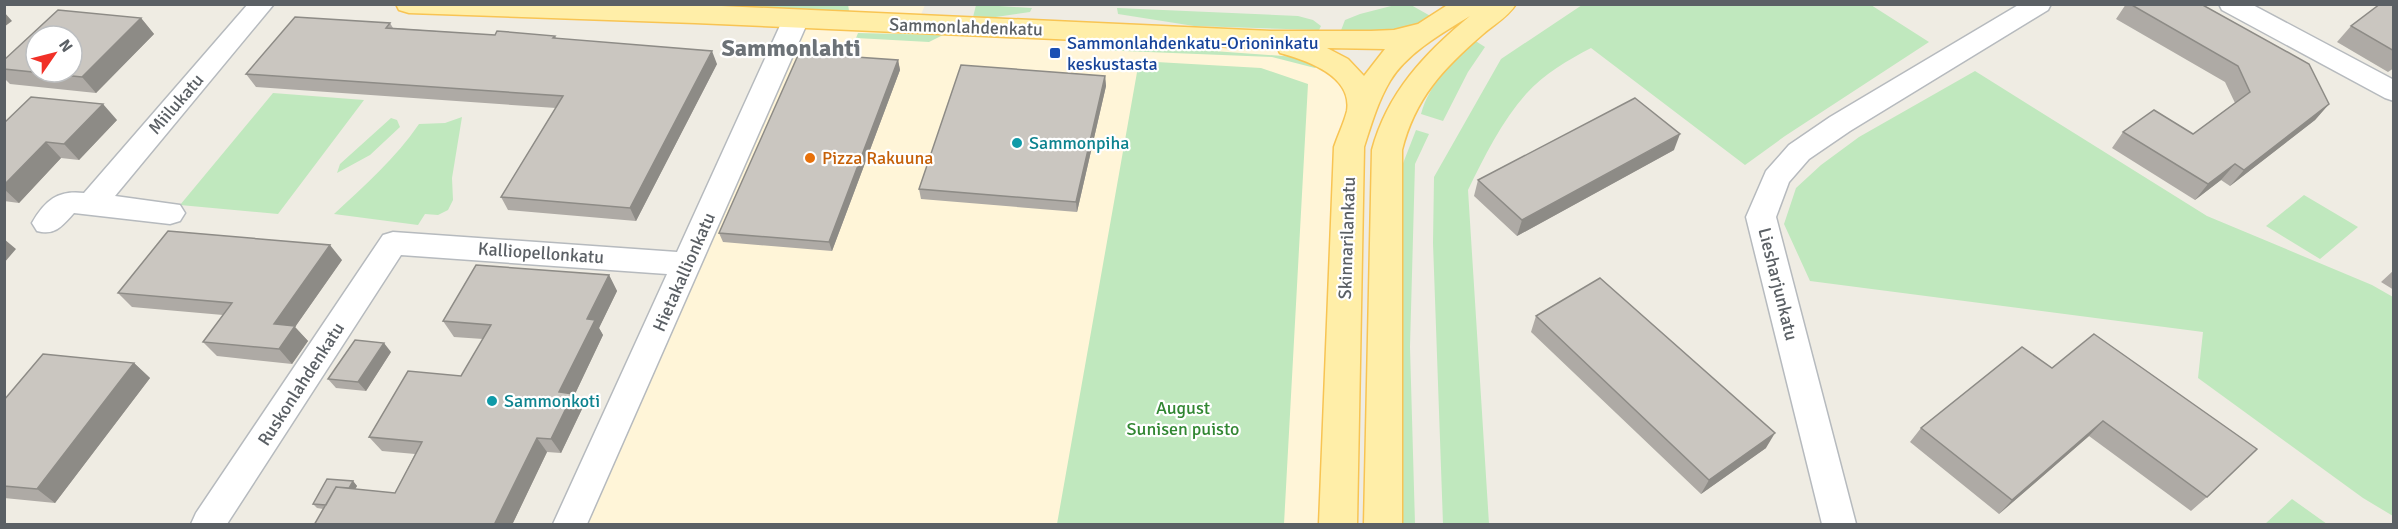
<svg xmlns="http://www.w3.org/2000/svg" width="2398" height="529" viewBox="0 0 2398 529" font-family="Signika,sans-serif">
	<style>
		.commercial { fill: #fff5d8 }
		.green { fill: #c0e8be }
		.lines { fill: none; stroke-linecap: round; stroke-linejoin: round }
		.minor-casing { stroke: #b6babe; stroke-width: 3 }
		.major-casing { stroke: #f8c453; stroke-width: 3 }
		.minor { fill: #fff; fill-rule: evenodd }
		.major { fill: #ffeea8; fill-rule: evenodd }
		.wall { fill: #aeaaa5 }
		.shaded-wall { fill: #8d8b86 }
		.building { fill: #cac6c0; stroke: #8d8b86; stroke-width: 1.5; fill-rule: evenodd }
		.transit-dot { fill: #1a4fb4; stroke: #fff; stroke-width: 2 }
		.culture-dot { fill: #0f9aa8; stroke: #fff; stroke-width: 2 }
		.food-dot { fill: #e8710a; stroke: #fff; stroke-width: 2 }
		.labels { text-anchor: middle; stroke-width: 4.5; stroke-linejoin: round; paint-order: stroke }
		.street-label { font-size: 18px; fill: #5b6065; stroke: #fff }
		.transit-label { font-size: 18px; fill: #164399; stroke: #fff; text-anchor: start }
		.culture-label { font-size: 18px; fill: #0d838f; stroke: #fff; text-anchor: start }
		.food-label { font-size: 18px; fill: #c56008; stroke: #fff; text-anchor: start }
		.park-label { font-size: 18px; fill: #318632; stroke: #fff }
		.district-label { font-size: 24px; font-weight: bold; fill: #6c7277; stroke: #fff }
	</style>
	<rect width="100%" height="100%" fill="#efece3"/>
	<path class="commercial" d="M409,5H925L917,24L1271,40L1351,77L1338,524H570L688,264L796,19Z"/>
	<path class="green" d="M848,4L849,11L703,5Z
		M976,5H983L1032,8L1030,12L989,18L973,17Z
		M1395,5H1411L1434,18L1405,32L1340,33L1345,20L1360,14Z
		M1582,5H1871L1929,42L1785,136L1745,165L1591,48C1568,60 1544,74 1526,94C1502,121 1484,157 1468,190L1489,524H1443L1433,243L1434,177L1501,59Z
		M1117,8L1298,16L1313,20L1321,26L1319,30L1194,26L1118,14Z
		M858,33L943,35L929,42L856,38Z
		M1474,40L1485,47L1468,72L1443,121L1421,114C1429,84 1452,62 1474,40Z
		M1131,45L1296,57L1320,63L1315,68L1272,57L1098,50L1094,48Z
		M1139,61L1261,68L1308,84L1284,524H1057Z
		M1975,71L2207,216L2372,285L2393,297V516L2363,498L2198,378L2203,332L1810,281L1784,224L1796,188L1821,165L1859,137Z
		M273,93L364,100L278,214L180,205Z
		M462,117L452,178L453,200L448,210L438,215L425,214L418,225L334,214C364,186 396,158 419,124L445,123Z
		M391,118L397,120L400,127L370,155L337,173L340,164Z
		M1416,130L1429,134L1415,164L1410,347L1415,524H1399L1396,330L1402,166Z
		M2304,195L2358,227L2320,259L2266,226Z
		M2292,499L2327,524H2265Z"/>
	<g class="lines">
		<defs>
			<path id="minor" d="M248,4H274L115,196L180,205L185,213L180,221L170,224L74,213C62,226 55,236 37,231L32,223C45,200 58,190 84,193Z
				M2020,4H2051L2048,10L1850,131L1809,159L1789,182L1776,217L1856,524H1822L1746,217L1766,171L1789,145L1830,117Z
				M2219,4H2251L2394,80V101L2385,98L2222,10Z
				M796,11L805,13L809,19L587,524H553L667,274L401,255L227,524H191L196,513L383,235L393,232L677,252L783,19L787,13Z"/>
			<path id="major" d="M396,4H679L1271,31H1371L1394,30L1418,24L1449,4H1516C1508,17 1493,25 1482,35C1443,69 1415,98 1402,150V524H1364L1372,150C1387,93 1425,53 1470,16C1442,33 1407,53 1390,81C1378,101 1371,125 1364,147L1357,524H1319L1334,147C1338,135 1344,123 1347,111C1353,75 1305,60 1280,53L1278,49L695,23L409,13L399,10ZM1327,48L1385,49L1364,76L1348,59Z"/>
		</defs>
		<use href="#minor" class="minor-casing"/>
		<use href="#major" class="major-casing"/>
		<use href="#minor" class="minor"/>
		<use href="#major" class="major"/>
	</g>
	<path class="wall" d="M2126,4H2201L2329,104L2315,120L2230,186L2221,180L2195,200L2112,148L2123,132L2193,134L2235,103L2225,82L2116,19Z
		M2394,4V68L2388,72L2337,42L2351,26Z
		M141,18L154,34L96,93L10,84L4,78V60Z
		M390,23L393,28L495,35L555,36L557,39L717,64L636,221L508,210L501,197L556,108L256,87L246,74Z
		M898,60L900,70L832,251L723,242L719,233Z
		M1105,76L1106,86L1077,212L921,199L919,189Z
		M117,120L79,160L61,158L19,203L4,201V123Z
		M1674,150L1517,236L1474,196L1478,180Z
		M342,260L295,327L308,341L292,364L217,356L203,342L223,315L132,307L118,293Z
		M2394,270V290L2381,282Z
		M609,275L617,291L599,328L603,335L574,396L582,409L561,453L547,452L512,525H314L323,509L317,508L313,504L353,481L357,486L355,489L395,493L415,454L382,451L369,437L461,376L483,339L454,337L443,321Z
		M1536,316L1766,448L1701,494L1531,332Z
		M2022,347L2207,497L2191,511L2089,436L1999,514L1910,442L1921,428Z
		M391,352L366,391L336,388L328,379Z
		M134,363L150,378L55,503L4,498V400Z"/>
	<path class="shaded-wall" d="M4,12L12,21L4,27Z
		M141,18L154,34L96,93L82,77Z
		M712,51L717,64L636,221L630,208Z
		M898,60L900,70L832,251L829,242Z
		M1105,76L1106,86L1077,212L1076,202Z
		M103,104L117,120L79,160L64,144Z
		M2329,104L2315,120L2230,186L2244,170Z
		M1680,134L1674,150L1517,236L1522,220Z
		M46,142L61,158L19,203L4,189V185Z
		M2235,164L2221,180L2195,200L2208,184Z
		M4,239L16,249L4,263Z
		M330,245L342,260L295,327L308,341L292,364L279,349L274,324Z
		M609,275L617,291L599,328L603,335L574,396L582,409L561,453L551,439L559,392L587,319Z
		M384,343L391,352L366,391L358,382Z
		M134,363L150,378L55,503L37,489Z
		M2103,421L2089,436L1999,514L2012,500Z
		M1775,433L1766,448L1701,494L1709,480Z
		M537,438L547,452L512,525H494Z
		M353,481L357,486L344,510L339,506Z"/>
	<path class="building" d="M2130,4H2201L2309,64L2329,104L2244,170L2235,164L2208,184L2123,132L2154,110L2193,134L2250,92L2238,66Z
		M2380,4H2394V51L2351,26Z
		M58,10L141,18L82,77L4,69V60ZM36,36H72V72H36Z
		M295,17L390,23L386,28L495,35L497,31L555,36L553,38L712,51L630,208L501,197L563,96L246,74Z
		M799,53L898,60L829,242L719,233Z
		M961,65L1105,76L1076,202L919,189Z
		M31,97L103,104L64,144L46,142L4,185V123Z
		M1635,98L1680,134L1522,220L1478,180Z
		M168,231L330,245L274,324L295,326L279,349L203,342L232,303L118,293Z
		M476,265L609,275L587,319L595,320L559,392L573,394L551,439L537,438L494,525H314L336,487L395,493L422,442L369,437L408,371L461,376L491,325L443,321Z
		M1600,278L1775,433L1709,480L1536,316Z
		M2094,334L2257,449L2207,497L2103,421L2012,500L1921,428L2022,347L2052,368Z
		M355,340L384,343L358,382L328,379Z
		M43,354L134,363L37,489L4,486V400Z
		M327,479L353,481L349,488L336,487L326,505L313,504Z"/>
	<rect class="transit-dot" x="1049" y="47" width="12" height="12" rx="3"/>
	<g class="culture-dot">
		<circle cx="1017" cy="143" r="6"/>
		<circle cx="492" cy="401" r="6"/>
	</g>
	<circle class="food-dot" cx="810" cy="158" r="6"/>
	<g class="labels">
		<g class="street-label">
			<text transform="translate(966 27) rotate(2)" y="6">Sammonlahdenkatu</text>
			<text transform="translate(176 104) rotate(-49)" y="6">Miilukatu</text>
			<text transform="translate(1347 238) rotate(-88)" y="6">Skinnarilankatu</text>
			<text transform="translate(541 253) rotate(4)" y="6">Kalliopellonkatu</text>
			<text transform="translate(684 272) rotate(-66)" y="6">Hietakallionkatu</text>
			<text transform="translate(1778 284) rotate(76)" y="6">Liesharjunkatu</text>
			<text transform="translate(301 384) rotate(-57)" y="6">Ruskonlahdenkatu</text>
		</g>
		<g class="transit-label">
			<text x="1067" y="49">Sammonlahdenkatu-Orioninkatu<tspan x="1067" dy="21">keskustasta</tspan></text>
		</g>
		<g class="culture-label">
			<text x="1029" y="149">Sammonpiha</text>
			<text x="504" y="407">Sammonkoti</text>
		</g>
		<g class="food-label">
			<text x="822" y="164">Pizza Rakuuna</text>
		</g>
		<g class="park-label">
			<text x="1183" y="414">August<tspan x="1183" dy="21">Sunisen puisto</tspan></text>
		</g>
		<g class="district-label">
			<text x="791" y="56">Sammonlahti</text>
		</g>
	</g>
	<rect width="2398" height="529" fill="none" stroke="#5b6065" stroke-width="12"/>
	<g transform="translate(54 54) rotate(55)"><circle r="28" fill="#ffffff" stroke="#bdbfc1" stroke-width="1.5"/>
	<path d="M0-4.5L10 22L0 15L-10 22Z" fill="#f13027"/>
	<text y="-9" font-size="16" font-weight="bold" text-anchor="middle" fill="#5b6065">N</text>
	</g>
</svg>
